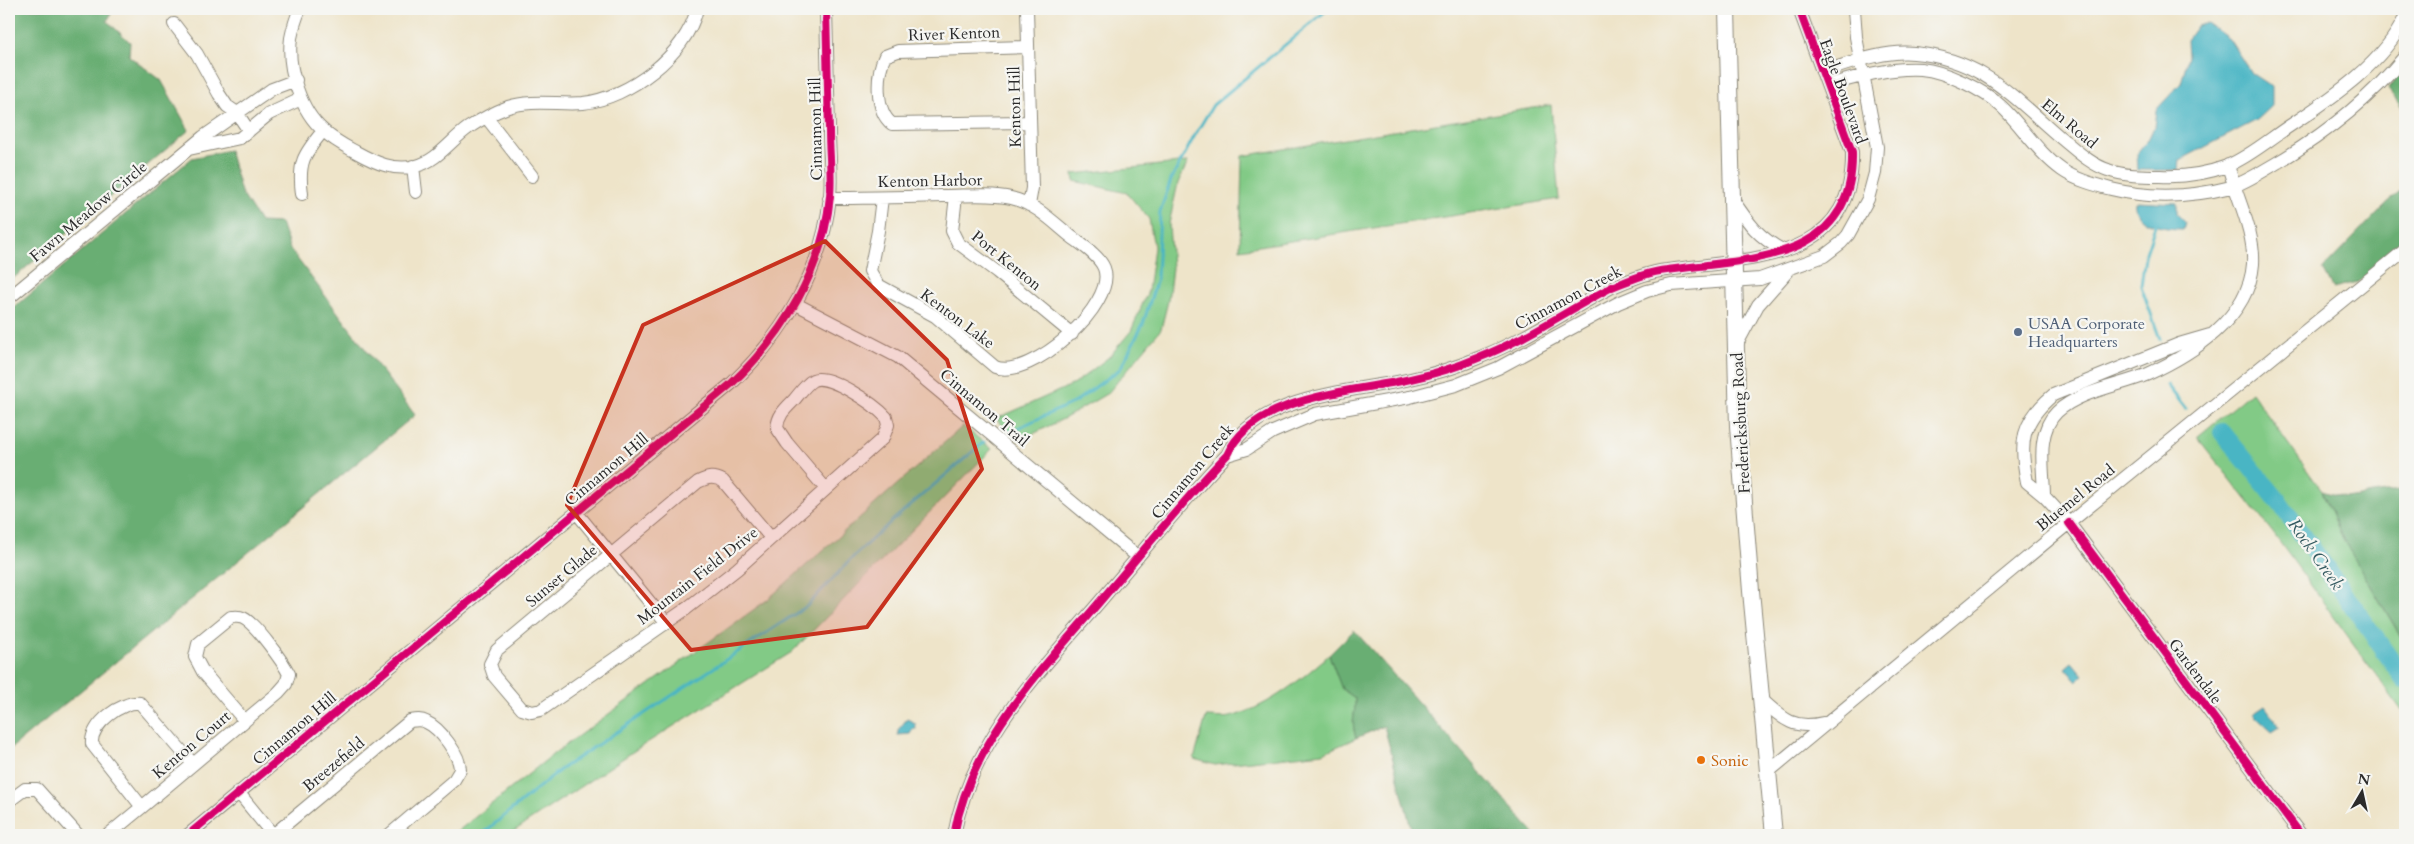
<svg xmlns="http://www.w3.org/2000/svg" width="2414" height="844" viewBox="0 0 2414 844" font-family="Cardo,serif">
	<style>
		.green { fill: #82ca86; stroke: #567a58 }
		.forest { fill: #69ae73; stroke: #4a6c4f }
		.water { fill: #48b5c4; stroke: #3a7078 }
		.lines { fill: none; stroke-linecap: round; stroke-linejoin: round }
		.stream { stroke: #48b5c4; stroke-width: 3 }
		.river { stroke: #48b5c4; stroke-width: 18 }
		.minor-casing { stroke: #8c887a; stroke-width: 14 }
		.major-casing { stroke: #8c887a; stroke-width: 18 }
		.minor { stroke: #fff; stroke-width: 12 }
		.major { stroke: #fff; stroke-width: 16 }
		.cycleway-casing { stroke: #f6f6f2; stroke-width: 11 }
		.cycleway { stroke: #d6006c; stroke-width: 8 }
		.marked { fill: #c8321e; fill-opacity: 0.2; stroke: #c8321e; stroke-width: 4; stroke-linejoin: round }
		.service-dot { fill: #5c6f8a; stroke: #f6f6f2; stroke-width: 2 }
		.food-dot { fill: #e8710a; stroke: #f6f6f2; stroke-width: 2 }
		.labels { text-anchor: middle; stroke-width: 4.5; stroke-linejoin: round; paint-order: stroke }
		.street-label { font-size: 16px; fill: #2b2b2b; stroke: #f6f6f2 }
		.service-label { font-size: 16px; fill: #4e5e75; stroke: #f6f6f2; text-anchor: start }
		.food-label { font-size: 16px; fill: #c56008; stroke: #f6f6f2; text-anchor: start }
		.water-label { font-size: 18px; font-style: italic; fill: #355b61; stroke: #f6f6f2 }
	</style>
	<rect width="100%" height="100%" fill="#f6f6f2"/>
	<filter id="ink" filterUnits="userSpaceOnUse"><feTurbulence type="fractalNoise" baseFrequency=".02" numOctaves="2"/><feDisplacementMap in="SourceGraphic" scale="10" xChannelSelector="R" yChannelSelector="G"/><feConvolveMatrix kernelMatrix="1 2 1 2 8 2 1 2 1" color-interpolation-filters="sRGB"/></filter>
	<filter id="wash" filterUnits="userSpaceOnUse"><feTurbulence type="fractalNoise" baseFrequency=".0096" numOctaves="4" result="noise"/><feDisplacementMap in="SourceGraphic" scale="20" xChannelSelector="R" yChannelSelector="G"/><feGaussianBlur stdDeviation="1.12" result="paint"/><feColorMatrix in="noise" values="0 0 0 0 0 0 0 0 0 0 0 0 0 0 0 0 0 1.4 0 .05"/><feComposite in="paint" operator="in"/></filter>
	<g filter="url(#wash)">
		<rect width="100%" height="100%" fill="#eee4c9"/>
		<path class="green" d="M1551,105L1559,199L1240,249L1242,156Z
			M1188,162L1178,183L1169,224L1172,268L1168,301L1161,329L1108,393L1067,417L1019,441L996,419L1074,384L1109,357L1131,331L1148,291L1154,247L1149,219L1127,193L1074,181L1073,174Z
			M2251,392L2322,491L2344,541L2405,644V715L2273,533L2197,437Z
			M963,426L992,449L792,652L637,749L508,835H453L556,752L767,600Z
			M1329,655L1342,689L1355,698C1356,716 1350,718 1356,738L1323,753L1215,765L1194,759L1206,717C1215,717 1226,719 1234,716C1271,705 1300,680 1329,655Z"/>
		<path class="forest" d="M9,9H79L83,12L87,9H114L107,21L130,42L129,56L161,80L189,130L9,282Z
			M2405,66V112L2388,89Z
			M229,150L241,192L260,222L281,223L290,249L415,415L9,750V312L192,158Z
			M2405,188V244L2358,282L2333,288L2323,269L2387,203Z
			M2399,490L2405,498V643L2344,541L2322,491L2346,498Z
			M1354,630L1534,833L1531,835H1413L1384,726L1356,738C1350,718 1356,717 1355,698L1342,689L1329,655Z"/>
		<path class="water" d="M2207,23L2229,39L2251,73L2272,87V106L2257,120L2180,160L2179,170H2138L2137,154L2148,140L2154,127L2156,110L2181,83L2188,57L2187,40L2197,26Z
			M2135,201L2177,203V214L2185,222L2183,229C2165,229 2132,225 2135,201Z
			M2072,662L2083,675L2076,681L2065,668Z
			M2265,706L2280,727L2272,732L2253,714Z
			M907,719L915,723L916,729H913L910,734L898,735V730Z"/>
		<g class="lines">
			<path class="stream" d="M2156,223L2145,256L2141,286L2160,339
				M2167,385L2186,409
				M1009,432L1075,402L1120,369L1143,324L1157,279L1160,212L1171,180L1195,135L1213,105L1328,9
				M481,835L561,769L807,606L856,554L892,521L984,442"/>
			<path class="river" d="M2222,432L2280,503L2405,680"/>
		</g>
	</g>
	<g filter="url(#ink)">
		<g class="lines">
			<defs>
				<path id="minor" d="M300,9C296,18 293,28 291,38C287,68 300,111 324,131C333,140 345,146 356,152C376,163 393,171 416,166C437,161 451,140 468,128C480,120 495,112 508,107C532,99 559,105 583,103C629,98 686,55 697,9
					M1027,9L1032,188L1029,205
					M174,24L197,54L219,94L227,106L237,113L249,131
					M1028,47L898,51L885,56C876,74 875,111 892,124L1030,122
					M1822,72C1851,63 1884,50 1914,53C1982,59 2013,97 2061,138C2076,150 2090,164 2108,170C2124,176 2143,176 2160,176C2183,177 2206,174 2227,166C2251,156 2272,137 2294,123C2333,97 2385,62 2405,17
					M1828,85C1857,77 1890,67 1921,69C1945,71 1984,90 2002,107C2023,127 2038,153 2062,170C2076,180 2095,185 2111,189C2151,199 2192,197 2231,187C2246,182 2261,172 2275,164C2324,135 2369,100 2405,56
					M487,118L532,176
					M189,149L240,138L269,114L301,99
					M413,166L416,192
					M302,194C298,163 303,155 323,131
					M956,196L952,231L958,243L997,272L1072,334
					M829,198C867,198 905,197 943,196C966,196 989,193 1011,198C1034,203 1051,220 1068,234C1079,243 1099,255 1104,268C1118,304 1030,381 995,367L935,316L878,285L870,271L878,231L882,198
					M1733,200C1749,224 1758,237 1784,251
					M9,298L203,137L272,89L296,80
					M796,304L898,357L1138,557
					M2210,335L2179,344L2053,395C2021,422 2019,443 2027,482L2044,496L2069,523L2301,835
					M1737,344L1758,305L1788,271
					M1227,455L1247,449L1273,432L1315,414L1410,397L1456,385L1498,368L1618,303L1647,291L1671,285L1760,279L1824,256L1841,243L1848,235L1868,199L1875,173L1877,147L1856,37L1854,9
					M2044,496C2044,470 2035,433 2057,412C2079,391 2120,386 2148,374C2192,354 2249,318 2253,264C2255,231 2236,197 2228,165
					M576,512L666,622
					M771,538L723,481C714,476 708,477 698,482L497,650L490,664L494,676L522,709L532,712L541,710L686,609L737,569L883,438L888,425L886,417C875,405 829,373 813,380C806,384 799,394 794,400C785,409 778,415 777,428L787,443L826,489
					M1761,699C1783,719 1793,730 1823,723
					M1768,772L2069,523L2405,250
					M238,792L273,835
					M9,801L25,789H37L78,835
					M142,807L92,744C90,724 122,701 140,703L193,764
					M108,835L142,807L278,693L286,684L289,674C283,662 255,623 243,618C239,616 235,617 231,617L198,644L195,657L203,672L245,721
					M188,835L731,384C784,334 823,270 830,196C832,175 829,152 829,131C828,90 827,49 826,9
					M273,835L410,721C416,720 421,719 426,722C440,728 460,755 460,770L454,780L389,835
					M954,835C972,734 1050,662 1113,586C1151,542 1187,496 1227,455C1253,396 1351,392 1406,380C1430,375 1455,368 1478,358C1525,340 1568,310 1612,287C1630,280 1648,272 1667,270C1747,258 1855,264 1852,152L1799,9"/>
				<path id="major" d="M1727,9L1738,426L1751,591L1774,835"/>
			</defs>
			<use href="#minor" class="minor-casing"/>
			<use href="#major" class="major-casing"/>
			<use href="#minor" class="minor"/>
			<use href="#major" class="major"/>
			<defs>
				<path id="cycleway" d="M2069,523L2301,835
					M188,835L731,384C784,334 823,270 830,196C832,175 829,152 829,131C828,90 827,49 826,9
					M954,835C972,734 1050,662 1113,586C1151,542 1187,496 1227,455C1253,396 1351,392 1406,380C1430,375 1455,368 1478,358C1525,340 1568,310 1612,287C1630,280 1648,272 1667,270C1747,258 1855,264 1852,152L1799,9"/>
			</defs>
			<use href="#cycleway" class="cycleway-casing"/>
			<use href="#cycleway" class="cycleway"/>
		</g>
	</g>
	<path class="marked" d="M825,241L947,360L982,469L867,627L691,650L567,505L643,325Z"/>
	<circle class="service-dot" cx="2018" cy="332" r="5"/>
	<circle class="food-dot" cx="1701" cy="760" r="5"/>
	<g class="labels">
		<g class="street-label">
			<text transform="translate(954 33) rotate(-2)" y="6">River Kenton</text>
			<text transform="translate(1844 91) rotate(70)" y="6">Eagle Boulevard</text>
			<text transform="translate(1014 107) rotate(-91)" y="6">Kenton Hill</text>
			<text transform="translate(2070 123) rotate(40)" y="6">Elm Road</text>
			<text transform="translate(815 129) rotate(-91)" y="6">Cinnamon Hill</text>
			<text transform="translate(930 180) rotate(-1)" y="6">Kenton Harbor</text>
			<text transform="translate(88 211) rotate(-40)" y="6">Fawn Meadow Circle</text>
			<text transform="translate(1007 260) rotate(39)" y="6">Port Kenton</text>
			<text transform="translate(1568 297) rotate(-28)" y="6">Cinnamon Creek</text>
			<text transform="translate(958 318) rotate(37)" y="6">Kenton Lake</text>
			<text transform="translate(985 407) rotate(40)" y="6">Cinnamon Trail</text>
			<text transform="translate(1740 423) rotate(-93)" y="6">Fredericksburg Road</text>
			<text transform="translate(606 469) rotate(-40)" y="6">Cinnamon Hill</text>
			<text transform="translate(1192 471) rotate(-50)" y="6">Cinnamon Creek</text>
			<text transform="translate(2075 497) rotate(-39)" y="6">Bluemel Road</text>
			<text transform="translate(561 575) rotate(-40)" y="6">Sunset Glade</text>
			<text transform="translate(697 575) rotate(-38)" y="6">Mountain Field Drive</text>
			<text transform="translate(2196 671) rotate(53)" y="6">Gardendale</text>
			<text transform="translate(294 728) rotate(-40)" y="6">Cinnamon Hill</text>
			<text transform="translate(191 744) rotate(-40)" y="6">Kenton Court</text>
			<text transform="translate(333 764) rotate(-40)" y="6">Breezefield</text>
		</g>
		<g class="service-label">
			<text x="2028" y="329">USAA Corporate<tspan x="2028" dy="18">Headquarters</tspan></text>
		</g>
		<g class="food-label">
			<text x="1711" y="766">Sonic</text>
		</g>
		<g class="water-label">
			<text transform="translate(2316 554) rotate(55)" y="6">Rock Creek</text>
		</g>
	</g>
	<rect width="2414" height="844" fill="none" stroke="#f6f6f2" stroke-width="30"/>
	<g transform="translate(2362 792) rotate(9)" stroke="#f6f6f2" stroke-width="4" paint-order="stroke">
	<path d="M0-4L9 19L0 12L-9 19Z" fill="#2b2b2b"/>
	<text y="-8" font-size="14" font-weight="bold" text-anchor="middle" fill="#2b2b2b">N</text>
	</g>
</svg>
